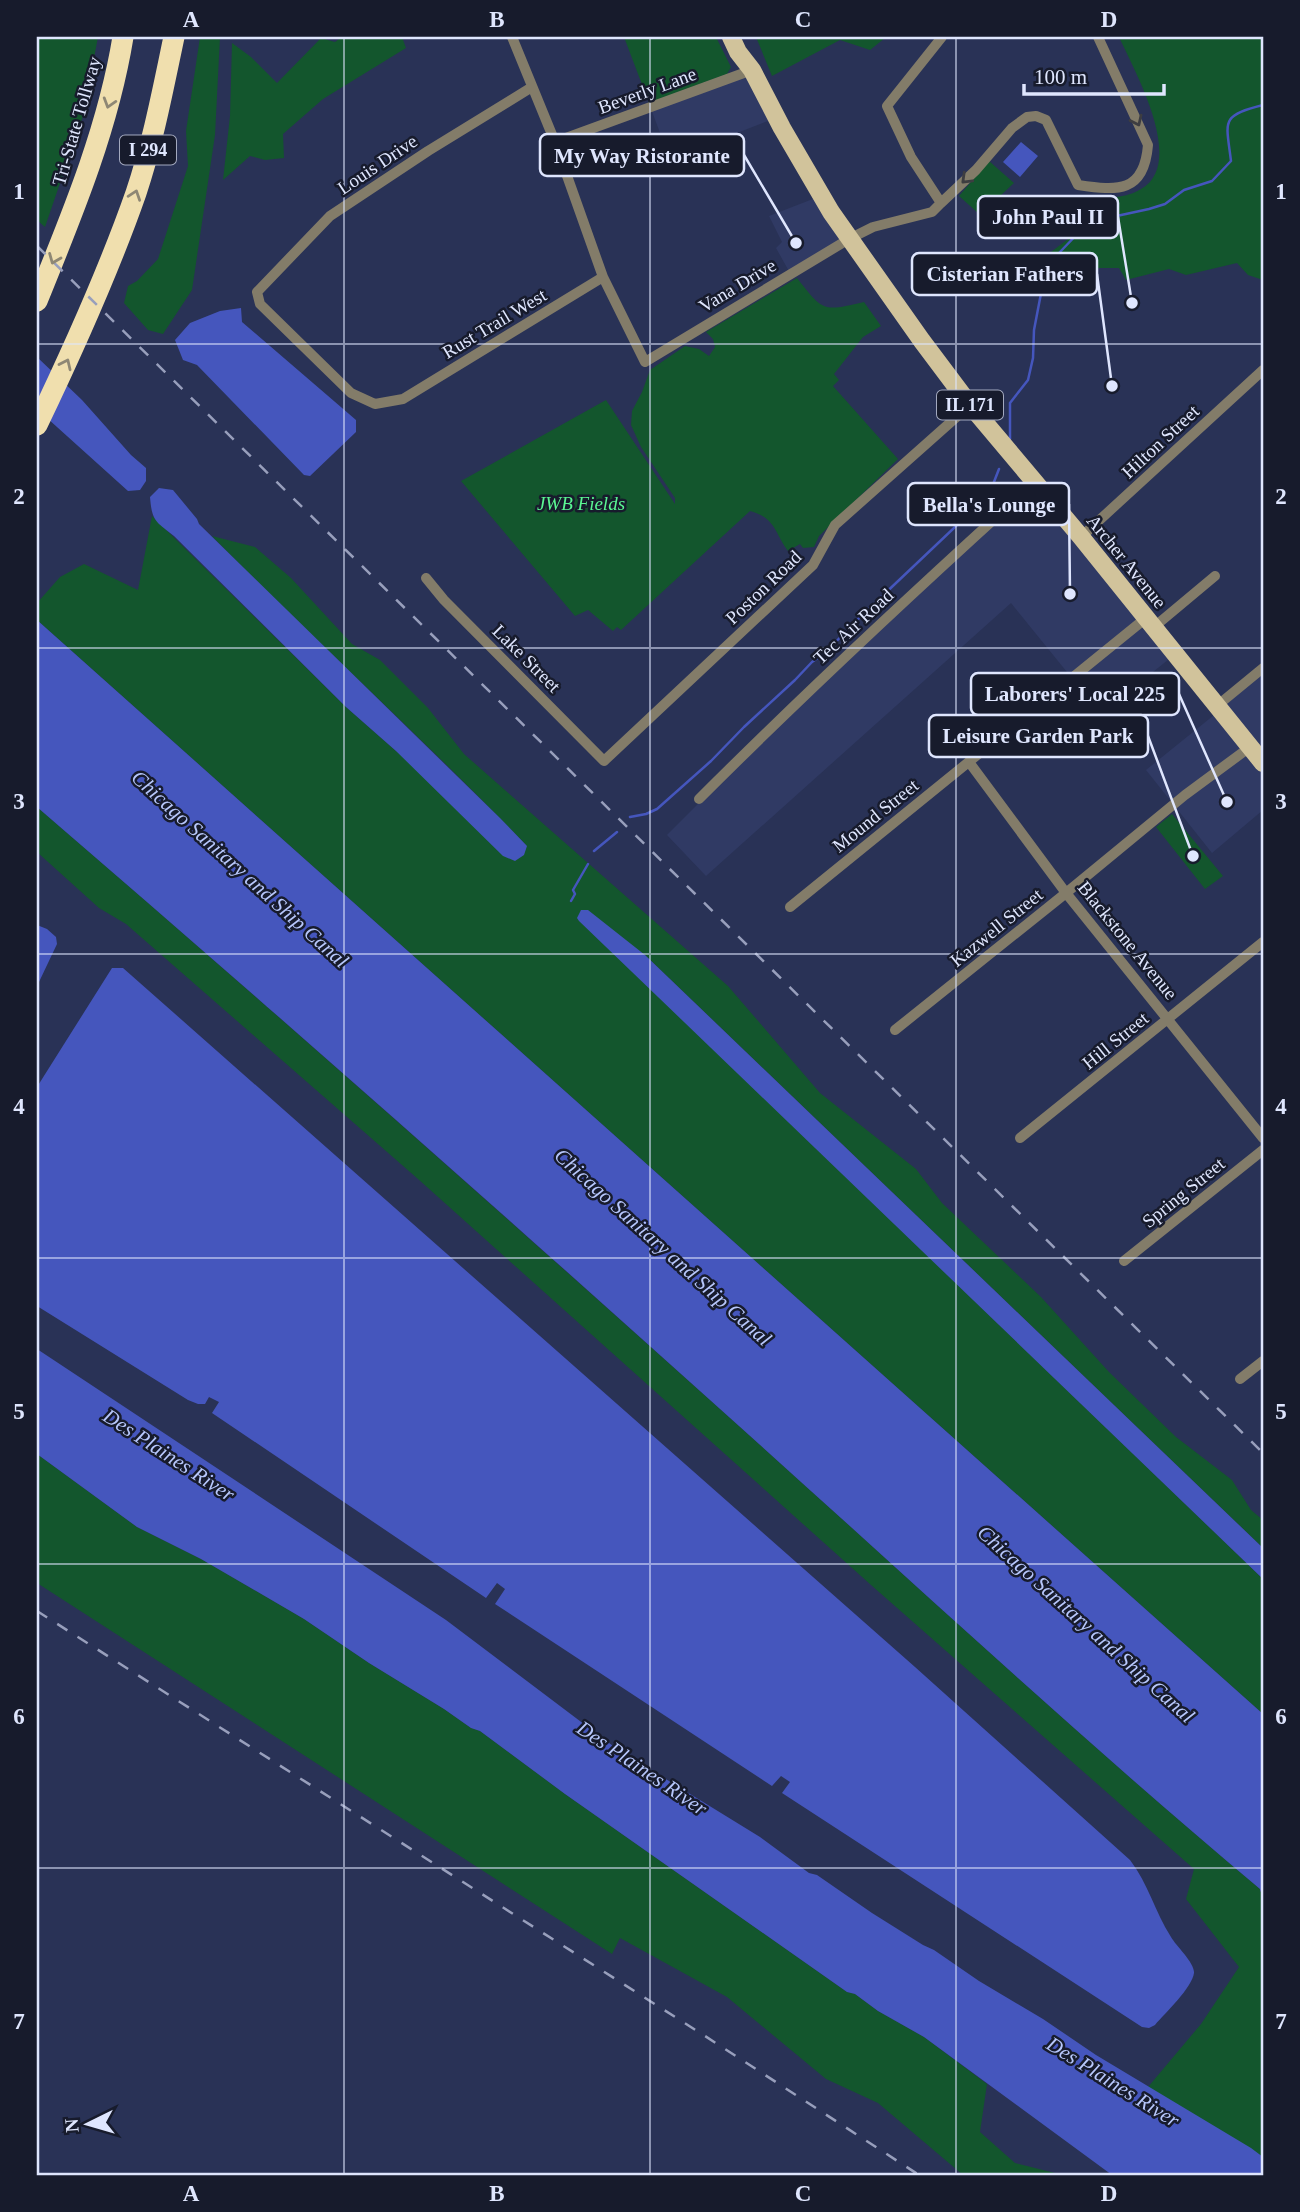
<svg xmlns="http://www.w3.org/2000/svg" width="1300" height="2212" viewBox="0 0 1300 2212" font-family="'Times New Roman',serif">
	<style>
		.built { fill: #303a64 }
		.green { fill: #13562d }
		.water { fill: #4556bd }
		.lines { fill: none; stroke-linecap: round; stroke-linejoin: round }
		.stream { stroke: #4556bd; stroke-width: 2.5 }
		.street { stroke: #837c69; stroke-width: 10 }
		.primary { stroke: #d1c39b; stroke-width: 18 }
		.highway { stroke: #f0dfae; stroke-width: 21 }
		.rail { stroke: #989fbc; stroke-width: 2.5; stroke-dasharray: 12 12; stroke-linecap: butt }
		.oneway { stroke: #8e8774 }
		.oneway2 { stroke: #3d3d41 }
		.grid { fill: none; stroke: #dfe6fe; stroke-width: 2; stroke-opacity: 0.55 }
		.labels { text-anchor: middle; stroke-width: 5; stroke-linejoin: round; paint-order: stroke }
		.shield { fill: #171b2c; stroke: #a3a9bf; stroke-width: 2 }
		.shield-label { font-size: 18px; font-weight: bold; fill: #dfe6fe }
		.street-label { font-size: 19px; fill: #dfe6fe; stroke: #171b2c }
		.park-label { font-size: 19px; font-style: italic; fill: #5af692; stroke: #171b2c }
		.water-label { font-size: 21px; font-style: italic; fill: #b7c7fc; stroke: #171b2c }
		.leader { fill: none; stroke: #dfe6fe; stroke-width: 2.5 }
		.callout-dot { fill: #dfe6fe; stroke: #171b2c; stroke-width: 2.5 }
		.callout { fill: #171b2c; stroke: #dfe6fe; stroke-width: 2.5 }
		.callout-label { font-size: 21px; text-anchor: middle; font-weight: bold; fill: #dfe6fe }
		.neatline { fill: none; stroke: #dfe6fe; stroke-width: 2.5 }
		.grid-label { font-size: 23px; text-anchor: middle; font-weight: bold; fill: #dfe6fe }
	</style>
	<rect width="100%" height="100%" fill="#293256"/>
	<path class="built" d="M750,73L773,119L670,159L651,109Z
		M818,197L846,240L790,273L776,248L782,242L769,216Z
		M1033,483L1174,655L1101,714L1011,603L706,876L667,835L723,779Z
		M1263,671V810L1212,853L1146,770L1219,711Z"/>
	<path class="green" d="M37,37H98L83,116L45,227L37,220Z
		M200,37H220L215,135L192,290L163,334L148,330L124,303L128,286L137,281L158,259L188,166L186,131Z
		M342,37H402L406,48L323,99L283,134L284,158L265,160L250,156L223,180L230,116L232,43L251,57L277,83L321,38L335,42Z
		M624,37H716L731,67L727,74L649,103Z
		M756,37H891L885,38L870,50L840,40L772,76Z
		M1119,37H1263V280L1248,275L1237,263L1186,275L1169,269L1126,280L1119,268H1094L1084,256L1026,281L1030,268L1068,239L1075,228L1074,205C1081,203 1088,201 1095,199C1113,196 1124,199 1141,189C1187,163 1134,70 1119,37Z
		M989,161L1014,183L999,197L995,195L978,213L959,196Z
		M797,278C823,311 822,312 864,302L881,326L863,337L834,374L839,380L833,386L898,459L819,536L814,547L803,548L800,544L788,551C775,534 776,518 750,511L621,630L617,627L613,631L588,610L575,616L461,481L606,400L675,504V498L641,447L631,425L632,411L642,392L650,370L685,346L699,349L709,356L715,347L713,339L706,332Z
		M152,516L346,707L396,751L527,846C425,740 315,641 212,536L255,547L291,578L352,644L380,660L428,708L464,754L728,986L820,1093L916,1169L942,1203L1041,1297L1109,1372L1176,1437L1232,1480L1251,1510L1263,1520V1548L645,955L577,918L1263,1579V1714L37,620V603L60,577L84,564L138,590Z
		M37,807C273,1010 507,1218 739,1426C912,1581 1082,1740 1260,1889L1263,1899V2157L1148,2087L1201,2024L1239,1967L1186,1899L1194,1869L871,1585L418,1179L126,924L99,908L37,852Z
		M1172,814L1223,876L1205,889L1156,827Z
		M37,1454L137,1527L201,1559L304,1619L369,1663L444,1709L471,1728L480,1731L565,1794L847,1992L855,1994L878,2011L924,2037L987,2084L980,2132L1015,2163L1063,2175H963L878,2103L826,2079L727,1997L620,1938L612,1954L37,1583Z"/>
	<path class="water" d="M1021,142L1038,156L1020,177L1003,162Z
		M241,308L242,322L356,420V432L310,476L304,475L197,365L183,360L175,340L190,323L220,311Z
		M37,357L82,400L131,455L146,468V481L140,490L128,491L37,409Z
		M159,488L173,490L197,519L199,524L500,818L527,846L524,855L515,861L503,856L396,751L346,707L174,536C155,521 152,521 150,497Z
		M37,620L1263,1714V1899L1260,1889C1082,1740 912,1581 739,1426C507,1217 273,1010 37,807Z
		M581,910H588L645,955L1263,1548V1579L579,921L577,918Z
		M37,925L47,929L56,937L57,944L39,982L37,994Z
		M112,968H123L915,1667L1130,1860C1148,1883 1155,1912 1171,1937C1176,1946 1195,1963 1194,1973C1192,1988 1165,2013 1155,2025L1149,2028L1142,2027L782,1793L790,1782L781,1776L772,1786L495,1604L505,1589L497,1583L486,1598L212,1413L219,1402L209,1397L205,1404H198L188,1400L37,1306V1087Z
		M37,1349L446,1620L617,1749L760,1837L809,1873L817,1875L872,1913L923,1945L934,1950L979,1981L1043,2019L1096,2055L1251,2148L1263,2157V2175H1112L924,2037L878,2011L855,1994L847,1992L565,1794L480,1731L471,1728L444,1709L369,1663L304,1619L201,1559L137,1527L37,1454Z"/>
	<g class="lines">
		<path class="stream" d="M1010,439V403L1028,380L1033,358L1034,330L1043,283L1049,268L1059,253L1084,227L1112,217L1149,209L1165,204L1184,190L1212,181L1231,161C1226,120 1220,116 1263,105
			M630,817L646,814L657,809L711,761L744,727L795,680L812,662L826,652L857,620L975,508L992,487L999,469
			M594,851L617,832
			M571,901L575,894L573,890L588,864"/>
		<path class="street" d="M512,37L555,142L603,277L645,362L849,239L873,227L932,212L941,203
			M942,37L887,106L911,157L941,203L976,170L1012,128L1027,117L1036,116L1046,120L1078,185C1118,191 1144,193 1148,145L1098,37
			M532,87L428,151L330,216L257,292L260,304L351,393L375,404L403,399L603,277
			M555,142L752,70
			M1081,537L1263,370
			M426,578L444,600L604,761L813,565L835,525L970,405
			M1154,627L1215,576
			M1218,705L1263,668
			M969,762L1066,893L1263,1138
			M699,799C808,690 921,585 1035,482
			M790,907L1146,618
			M895,1030L1066,893L1185,795L1250,747
			M1020,1138L1263,942
			M1124,1261L1263,1150
			M1240,1379L1263,1361"/>
		<path class="primary" d="M731,37L738,52L752,70L782,128L831,212L922,341L970,405L1081,537L1263,763"/>
		<path class="highway" d="M37,301C72,215 108,129 123,37
			M37,425C73,350 108,273 136,193C153,142 163,89 174,37"/>
		<path class="rail" d="M37,246L1263,1453
			M37,1611L705,2036L919,2175"/>
	</g>
	<defs><path id="oneway-chevron" d="M-2-3.5L2.5 0L-2 3.5" fill="none" stroke-width="1.6" stroke-linecap="round" stroke-linejoin="round" transform="scale(1.75)"/></defs>
	<g class="oneway">
		<use href="#oneway-chevron" transform="translate(109 103) rotate(107)"/>
		<use href="#oneway-chevron" transform="translate(135 195) rotate(-71)"/>
		<use href="#oneway-chevron" transform="translate(54 259) rotate(112)"/>
		<use href="#oneway-chevron" transform="translate(66 364) rotate(-65)"/>
	</g>
	<g class="oneway2">
		<use href="#oneway-chevron" transform="translate(1137 121) rotate(65)"/>
		<use href="#oneway-chevron" transform="translate(966 179) rotate(136)"/>
	</g>
	<path class="grid" d="M344,37V2175M650,37V2175M956,37V2175M37,344H1263M37,648H1263M37,954H1263M37,1258H1263M37,1564H1263M37,1868H1263"/>
	<g class="labels">
		<g class="shield">
			<rect x="120" y="135.5" width="56" height="29" rx="5"/>
			<rect x="937" y="390.5" width="66" height="29" rx="5"/>
		</g>
		<g class="shield-label">
			<text x="148" y="156">I 294</text>
			<text x="970" y="411">IL 171</text>
		</g>
		<g class="street-label">
			<text transform="translate(647 90) rotate(-20)" y="7">Beverly Lane</text>
			<text transform="translate(76 121) rotate(-74)" y="7">Tri-State Tollway</text>
			<text transform="translate(377 164) rotate(-34)" y="7">Louis Drive</text>
			<text transform="translate(737 285) rotate(-31)" y="7">Vana Drive</text>
			<text transform="translate(494 323) rotate(-31)" y="7">Rust Trail West</text>
			<text transform="translate(1160 441) rotate(-43)" y="7">Hilton Street</text>
			<text transform="translate(1127 561) rotate(51)" y="7">Archer Avenue</text>
			<text transform="translate(763 587) rotate(-44)" y="7">Poston Road</text>
			<text transform="translate(853 626) rotate(-43)" y="7">Tec Air Road</text>
			<text transform="translate(527 658) rotate(45)" y="7">Lake Street</text>
			<text transform="translate(875 815) rotate(-39)" y="7">Mound Street</text>
			<text transform="translate(996 927) rotate(-39)" y="7">Kazwell Street</text>
			<text transform="translate(1128 940) rotate(51)" y="7">Blackstone Avenue</text>
			<text transform="translate(1115 1040) rotate(-39)" y="7">Hill Street</text>
			<text transform="translate(1183 1192) rotate(-39)" y="7">Spring Street</text>
		</g>
		<g class="park-label">
			<text x="581" y="510">JWB Fields</text>
		</g>
		<g class="water-label">
			<text transform="translate(240 869) rotate(42)" y="7">Chicago Sanitary and Ship Canal</text>
			<text transform="translate(663 1247) rotate(42)" y="7">Chicago Sanitary and Ship Canal</text>
			<text transform="translate(169 1455) rotate(33)" y="7">Des Plaines River</text>
			<text transform="translate(1086 1624) rotate(42)" y="7">Chicago Sanitary and Ship Canal</text>
			<text transform="translate(642 1768) rotate(34)" y="7">Des Plaines River</text>
			<text transform="translate(1113 2082) rotate(32)" y="7">Des Plaines River</text>
		</g>
	</g>
	<path class="leader" d="M796 243L744 155M1132 303L1118 217M1112 386L1097 274M1070 594L1069 504M1227 802L1179 694M1193 856L1148 736"/>
	<g class="callout-dot">
		<circle cx="796" cy="243" r="7"/>
		<circle cx="1132" cy="303" r="7"/>
		<circle cx="1112" cy="386" r="7"/>
		<circle cx="1070" cy="594" r="7"/>
		<circle cx="1227" cy="802" r="7"/>
		<circle cx="1193" cy="856" r="7"/>
	</g>
	<g class="callout">
		<rect x="540" y="134" width="204" height="42" rx="7"/>
		<rect x="978" y="196" width="140" height="42" rx="7"/>
		<rect x="912" y="253" width="185" height="42" rx="7"/>
		<rect x="908" y="483" width="161" height="42" rx="7"/>
		<rect x="971" y="673" width="208" height="42" rx="7"/>
		<rect x="929" y="715" width="219" height="42" rx="7"/>
	</g>
	<g class="callout-label">
		<text x="642" y="163">My Way Ristorante</text>
		<text x="1048" y="224">John Paul II</text>
		<text x="1005" y="281">Cisterian Fathers</text>
		<text x="989" y="512">Bella's Lounge</text>
		<text x="1075" y="701">Laborers' Local 225</text>
		<text x="1038" y="743">Leisure Garden Park</text>
	</g>
	<rect width="1300" height="2212" fill="none" stroke="#171b2c" stroke-width="77"/>
	<g transform="translate(88 2124) rotate(265)" stroke="#171b2c" stroke-width="5" paint-order="stroke">
	<path d="M0-5L12 26L0 18L-12 26Z" fill="#dfe6fe"/>
	<text y="-10" font-size="19" font-weight="bold" text-anchor="middle" fill="#dfe6fe">N</text>
	</g>
	<path d="M1024 84v10h140v-10" fill="none" stroke="#dfe6fe" stroke-width="3.5"/>
	<text x="1034" y="84" font-size="21" fill="#dfe6fe" stroke="#171b2c" stroke-width="5" paint-order="stroke">100 m</text>
	<rect x="38" y="38" width="1224" height="2136" class="neatline"/>
	<g class="grid-label">
		<text x="191" y="27">A</text>
		<text x="497" y="27">B</text>
		<text x="803" y="27">C</text>
		<text x="1109" y="27">D</text>
		<text x="19" y="199">1</text>
		<text x="1281" y="199">1</text>
		<text x="19" y="504">2</text>
		<text x="1281" y="504">2</text>
		<text x="19" y="809">3</text>
		<text x="1281" y="809">3</text>
		<text x="19" y="1114">4</text>
		<text x="1281" y="1114">4</text>
		<text x="19" y="1419">5</text>
		<text x="1281" y="1419">5</text>
		<text x="19" y="1724">6</text>
		<text x="1281" y="1724">6</text>
		<text x="19" y="2029">7</text>
		<text x="1281" y="2029">7</text>
		<text x="191" y="2201">A</text>
		<text x="497" y="2201">B</text>
		<text x="803" y="2201">C</text>
		<text x="1109" y="2201">D</text>
	</g>
</svg>
